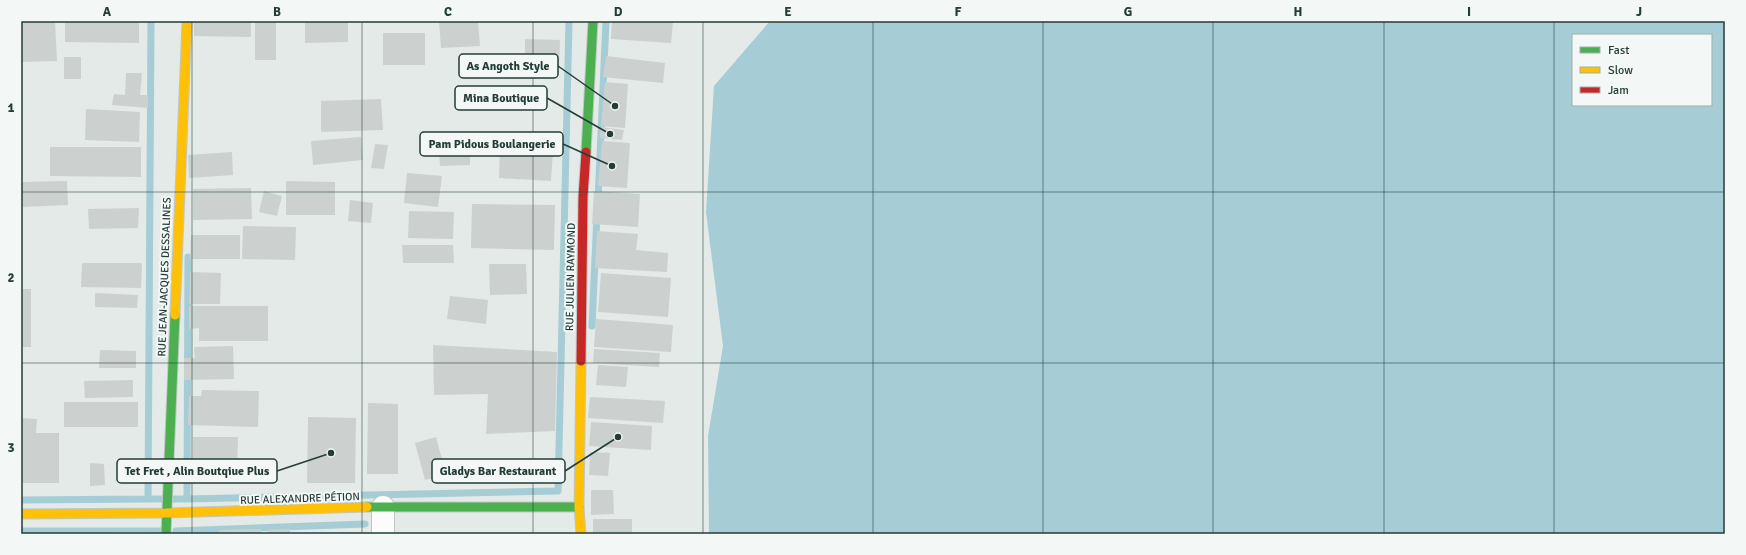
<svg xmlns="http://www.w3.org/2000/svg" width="1746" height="555" viewBox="0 0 1746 555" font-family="Signika,sans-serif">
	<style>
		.water { fill: #a6ccd6; fill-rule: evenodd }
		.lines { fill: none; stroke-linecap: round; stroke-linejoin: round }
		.stream { stroke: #a6ccd6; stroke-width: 7 }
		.building { fill: #ccd1cf }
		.street-casing { stroke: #c1c7c5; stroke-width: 24 }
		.fast-casing { stroke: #c0c7c5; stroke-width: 11 }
		.slow-casing { stroke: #c0c7c5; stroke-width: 11 }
		.jam-casing { stroke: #c0c7c5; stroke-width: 11 }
		.street { stroke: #fbfcfb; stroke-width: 22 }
		.fast { stroke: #4caf50; stroke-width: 9 }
		.slow { stroke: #ffc107; stroke-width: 9 }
		.jam { stroke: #c62828; stroke-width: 9 }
		.grid { fill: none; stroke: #233c38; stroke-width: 1; stroke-opacity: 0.55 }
		.labels { text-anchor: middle; stroke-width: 4; stroke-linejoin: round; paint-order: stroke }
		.street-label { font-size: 11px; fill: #233c38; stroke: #f3f8f6 }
		.leader { fill: none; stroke: #233c38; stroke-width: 1.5 }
		.callout-dot { fill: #233c38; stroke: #f3f8f6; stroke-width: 1.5 }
		.callout { fill: #f3f8f6; stroke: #233c38; stroke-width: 1.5 }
		.callout-label { font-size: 12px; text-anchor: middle; font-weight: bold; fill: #233c38 }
		.neatline { fill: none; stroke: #233c38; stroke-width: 1.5 }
		.grid-label { font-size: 13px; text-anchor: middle; font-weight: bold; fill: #233c38 }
	</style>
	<rect width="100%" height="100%" fill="#e4eae7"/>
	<path class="water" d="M770,21H1725V534H709L708,436L723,346L706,212L714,86ZM1573,35H1711V105H1573Z"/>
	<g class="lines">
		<path class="stream" d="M598,201L606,21
			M188,257L187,499L558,491L569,21
			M592,326L597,215
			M148,499H187
			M21,500L148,499L151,21
			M21,531H165
			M176,534V531L365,524"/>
	</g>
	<path class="building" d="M21,21H55L57,61L21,62Z
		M65,21H139V43L65,42Z
		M194,21H251V37L194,36Z
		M255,21H276V60H255Z
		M305,21H348V42L305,43Z
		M439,21H478L480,46L441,48Z
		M612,21H673L671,43L611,39Z
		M383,33H425V65H383Z
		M525,39L560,40L559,68L525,67Z
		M606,56L665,63L663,83L603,77Z
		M64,57H81V79H64Z
		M126,73H142L140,95H148V108L112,105L114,94L125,95Z
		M605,82L628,84L625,128L601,126Z
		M381,99L383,130L321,132V101Z
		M86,109L140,112L139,142L85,140Z
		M601,127L624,130L622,140L600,138Z
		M361,137L363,160L313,165L311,141Z
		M438,137H460V142H470V165L440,166Z
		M602,141L630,143L627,188L598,186Z
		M375,144L388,145L384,169L371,168Z
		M50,147H141V177L50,176Z
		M500,147L553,150L551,181L499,178Z
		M232,152L233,175L189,178L188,155Z
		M407,173L442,176L438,207L404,203Z
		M67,181L68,205L21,207V182Z
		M286,181L335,182V215H286Z
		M251,188L252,219L193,220V189Z
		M264,191L282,196L277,216L259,212Z
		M594,191L640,194L638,227L592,224Z
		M350,200L373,203L371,223L348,221Z
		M472,204L555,205L554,250L471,248Z
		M139,208L138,228L89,229L88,209Z
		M409,211L454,212L453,239L408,238Z
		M243,226L296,227L295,260L242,259Z
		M597,231L638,234L636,250L668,253L667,272L595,268Z
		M191,235H240V259H190Z
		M402,245H453L454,263H403Z
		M82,263H142L141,288L81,287Z
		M489,264H526L527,294L490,295Z
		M190,272L221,273L220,304H189Z
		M601,273L671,278L668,317L598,312Z
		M21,289H31V347H21Z
		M95,293L138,295L137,308L95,307Z
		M450,296L488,300L486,324L447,319Z
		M189,306H268V341H199V328L189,329Z
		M596,319L673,325L671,352L594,347Z
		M433,345L557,352L555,431L486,434L488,394L434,395Z
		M233,346L234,379L184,380V358H195L194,347Z
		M594,349L660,353L659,367L593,363Z
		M100,350L136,351V368H99Z
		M598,365L628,367L626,387L596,385Z
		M133,380V397L85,398L84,381Z
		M202,390L259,391L258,427L188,425L189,396H201Z
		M590,397L665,401L663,423L588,418Z
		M64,402H138V427H64Z
		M368,403L398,404V474H367Z
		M308,417L356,418L355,483H307Z
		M21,418L37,419L36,433H59V483H21Z
		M591,422L652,426L651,450L589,446Z
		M193,437H238L237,479L193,478Z
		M436,437L446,474L425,480L415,443Z
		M590,452L610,453L608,476L589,475Z
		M90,463L104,464L105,485L90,486Z
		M591,490H613L614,514L591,515Z
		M593,519H632V534H593Z
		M261,529V534H219V530Z
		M290,529V534H268L267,530Z
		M112,532H145V534H112Z
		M337,532H370V534H337Z"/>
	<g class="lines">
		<defs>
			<path id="street" d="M383,507V534"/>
			<path id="fast" d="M586,152L593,21
				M367,507H579
				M166,534L175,315"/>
			<path id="slow" d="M175,315L187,21
				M581,361L579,507L581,534
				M21,514L166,513L367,507"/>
			<path id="jam" d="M581,361L583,197L586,152"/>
		</defs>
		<use href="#street" class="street-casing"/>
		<use href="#fast" class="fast-casing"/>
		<use href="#slow" class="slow-casing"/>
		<use href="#jam" class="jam-casing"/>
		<use href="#street" class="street"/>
		<use href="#fast" class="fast"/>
		<use href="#slow" class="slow"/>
		<use href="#jam" class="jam"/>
	</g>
	<path class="grid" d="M192,21V534M362,21V534M533,21V534M703,21V534M873,21V534M1043,21V534M1213,21V534M1384,21V534M1554,21V534M21,192H1725M21,363H1725"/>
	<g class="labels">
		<g class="street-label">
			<text transform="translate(164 277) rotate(-88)" y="4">RUE JEAN-JACQUES DESSALINES</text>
			<text transform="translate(570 277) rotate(-89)" y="4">RUE JULIEN RAYMOND</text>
			<text transform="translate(300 498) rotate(-2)" y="4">RUE ALEXANDRE PÉTION</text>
		</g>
	</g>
	<path class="leader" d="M615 106L558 66M610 134L547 98M612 166L563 144M331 453L277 471M618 437L565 471"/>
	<g class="callout-dot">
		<circle cx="615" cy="106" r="4"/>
		<circle cx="610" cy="134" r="4"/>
		<circle cx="612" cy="166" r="4"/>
		<circle cx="331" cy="453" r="4"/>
		<circle cx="618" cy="437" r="4"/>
	</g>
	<g class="callout">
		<rect x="459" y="54" width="99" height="24" rx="4"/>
		<rect x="455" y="86" width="92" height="24" rx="4"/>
		<rect x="420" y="132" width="143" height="24" rx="4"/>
		<rect x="117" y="459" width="160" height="24" rx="4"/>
		<rect x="432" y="459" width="133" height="24" rx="4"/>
	</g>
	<g class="callout-label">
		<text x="508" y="70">As Angoth Style</text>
		<text x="501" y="102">Mina Boutique</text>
		<text x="492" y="148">Pam Pidous Boulangerie</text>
		<text x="197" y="475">Tet Fret , Alin Boutqiue Plus</text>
		<text x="498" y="475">Gladys Bar Restaurant</text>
	</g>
	<rect width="1746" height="555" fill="none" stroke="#f3f8f6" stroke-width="44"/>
	<rect x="1572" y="34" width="140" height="72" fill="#f3f8f6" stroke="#a0adaa"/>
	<rect x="1580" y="47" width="20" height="6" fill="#4caf50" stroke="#a0adaa"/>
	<text x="1608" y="54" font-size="12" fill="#233c38">Fast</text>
	<rect x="1580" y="67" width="20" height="6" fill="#ffc107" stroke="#a0adaa"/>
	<text x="1608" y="74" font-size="12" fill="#233c38">Slow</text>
	<rect x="1580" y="87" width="20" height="6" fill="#c62828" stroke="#a0adaa"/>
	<text x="1608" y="94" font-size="12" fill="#233c38">Jam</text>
	<rect x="22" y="22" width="1702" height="511" class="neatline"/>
	<g class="grid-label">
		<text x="107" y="16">A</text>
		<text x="277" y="16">B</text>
		<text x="448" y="16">C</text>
		<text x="618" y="16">D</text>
		<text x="788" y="16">E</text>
		<text x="958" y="16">F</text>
		<text x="1128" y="16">G</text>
		<text x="1298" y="16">H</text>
		<text x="1469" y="16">I</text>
		<text x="1639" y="16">J</text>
		<text x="11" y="112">1</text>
		<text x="11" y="282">2</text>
		<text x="11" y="452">3</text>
	</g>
</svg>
